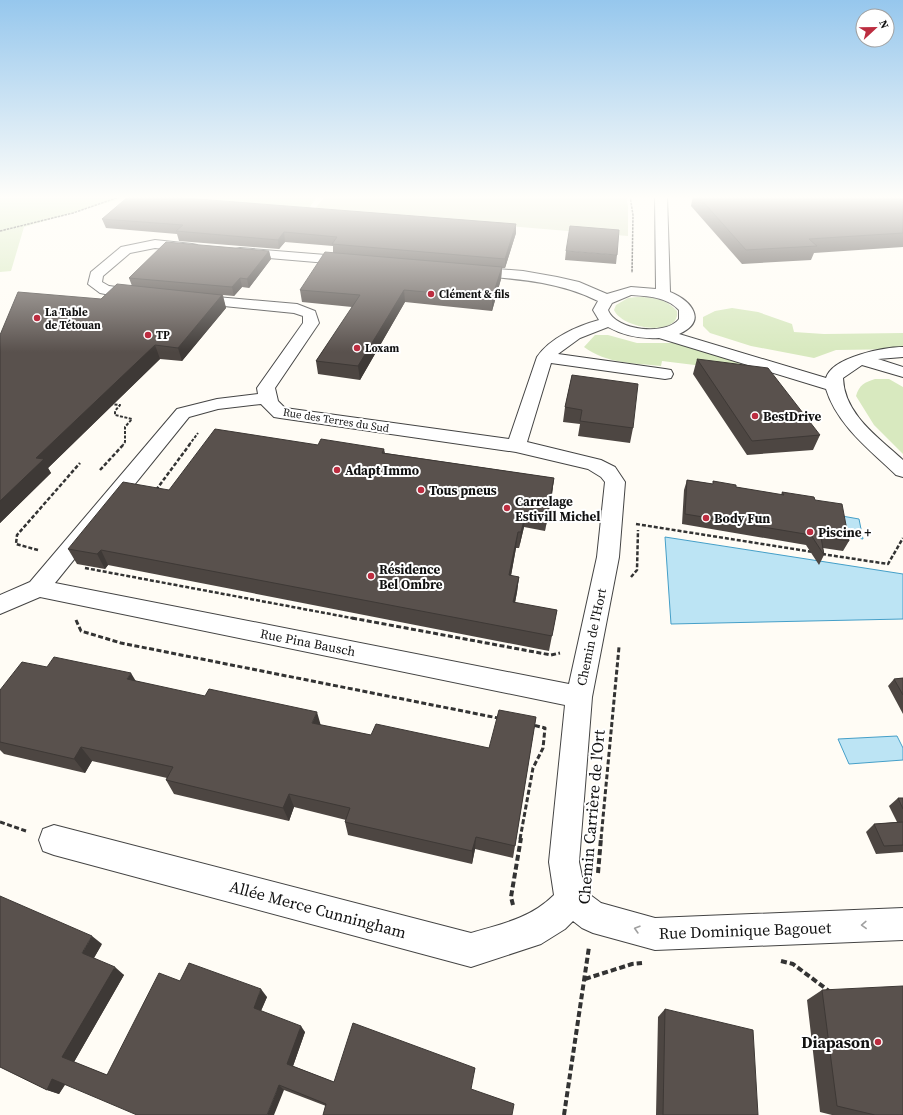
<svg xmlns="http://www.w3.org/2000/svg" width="903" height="1115" viewBox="0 0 903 1115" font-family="'Source Serif 4',serif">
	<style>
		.green { fill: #d8e9bf }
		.cemetery { fill: #dbe1c5 }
		.water { fill: #bce4f4; stroke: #459fc8 }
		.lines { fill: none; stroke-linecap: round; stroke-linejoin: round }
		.minor-casing { stroke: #444; stroke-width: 2 }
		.path-far4 { stroke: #333; stroke-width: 1.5; stroke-dasharray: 2.5 1; stroke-linecap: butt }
		.path-far3 { stroke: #333; stroke-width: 2; stroke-dasharray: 3 1.5; stroke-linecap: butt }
		.path-far2 { stroke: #333; stroke-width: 2.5; stroke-dasharray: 4 2; stroke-linecap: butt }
		.path-far1 { stroke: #333; stroke-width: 3; stroke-dasharray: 5 2.5; stroke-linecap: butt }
		.path { stroke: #333; stroke-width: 4; stroke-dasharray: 6 3; stroke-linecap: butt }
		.minor { fill: #fff; fill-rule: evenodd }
		.wall { fill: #4d4642 }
		.shaded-wall { fill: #3e3936 }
		.building { fill: #59514d; stroke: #3e3936 }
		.oneway { stroke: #a0a0a0 }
		.poi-dot { fill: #bc2d40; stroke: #fff; stroke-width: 1.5 }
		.labels { text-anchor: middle; stroke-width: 4; stroke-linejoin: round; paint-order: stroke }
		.far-poi-label { font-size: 11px; font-weight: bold; fill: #111; stroke: #fff; text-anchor: start }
		.far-street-label { font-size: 11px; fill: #111; stroke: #fff }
		.poi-label { font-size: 13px; font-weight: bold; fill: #111; stroke: #fff; text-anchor: start }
		.street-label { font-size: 13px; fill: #111; stroke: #fff }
		.near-street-label { font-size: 16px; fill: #111; stroke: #fff }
		.near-poi-label { font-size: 16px; font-weight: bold; fill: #111; stroke: #fff; text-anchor: end }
	</style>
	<rect width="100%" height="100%" fill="#fffcf5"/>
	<path class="green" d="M0,196H130L24,227L11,271L0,272Z
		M143,196H317L308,210Z
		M637,297C652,297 667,299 677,311C681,337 623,330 614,310L616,305L628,298Z
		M732,308L758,312L792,324L794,332L824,334L903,333V349L836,350L814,358L751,346L710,333L703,326V317L715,311Z
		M595,335H608L637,343H674L770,370L769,374L662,361L661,366C634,363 607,364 584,347Z
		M875,379H889L903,387V454L874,425L856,396C859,385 865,382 875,379Z"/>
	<path class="cemetery" d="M325,196H626L628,206V236L314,210Z"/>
	<path class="water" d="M842,516L859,519L863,539L846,536Z
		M665,537L903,574V619L671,624Z
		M897,736L903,748V760L849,764L838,739Z"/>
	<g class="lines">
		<defs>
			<path id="minor" d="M655,196H667L670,292C692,301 708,321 679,334L826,378C832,357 884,347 903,347V357L878,359L903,367V377L862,365L843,378C844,414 878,437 903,460V477L896,475C870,450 837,425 826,389L659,338C641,339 624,336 608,327L580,338L558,354L665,369L671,370L673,374L671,378L665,379L551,363L527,442L601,460L615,467L625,482L619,557L592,697L579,862L585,891L601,903L655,918L903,908V940L655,950L593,933L582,928L573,921L565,929L541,944L471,967L54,855L43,851L39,840L43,829L54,825L471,933C502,924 531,918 554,895L549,862L565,705L40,597L0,614V595L30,582L177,409L217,399L258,394L257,388L303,323V316L294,313L194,303L189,302L187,299L189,296L194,295L297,304L315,311L319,323L275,388L278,401L285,408L509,439L537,357C550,338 577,326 599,320L593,310L598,301C558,281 515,279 471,275L466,274L464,271L466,268L471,267L523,271L557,277L579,282L607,294L631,287L656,289ZM631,295C647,296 667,297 679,310V319C666,336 616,331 608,310L612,303ZM261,404L274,417L280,418L516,452L588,469L601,477L605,482L597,557L569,684L55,583L189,417L218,409Z
				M155,240L192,244L197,245L199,248L197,251L192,252L155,248L130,253L103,276L102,282L109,286L145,291L147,294L145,297L140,298L105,294L100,293L88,284L91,272L121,247Z
				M240,248L351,257L356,258L358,261L356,264L351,265L235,255L233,252L235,249Z"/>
		</defs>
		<use href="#minor" class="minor-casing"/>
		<path class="path-far4" d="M630,196L633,215L632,273
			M0,231L73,213L122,196"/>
		<path class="path-far3" d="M110,404L120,405L115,411V415L132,419L125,427V442L123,445
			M189,445L198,433"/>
		<path class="path-far2" d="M100,470L124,444
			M156,490L190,444
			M636,524L813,552
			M38,550L16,544L17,535L80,463
			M822,554L888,564L903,538
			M85,568L357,619
			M631,577L637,570L638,530"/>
		<path class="path-far1" d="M352,618L551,655L560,653
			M76,620L81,631L121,643L498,718
			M0,822L26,831
			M520,839L533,768L543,748L545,728L533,725
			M601,839L619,647"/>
		<path class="path" d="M598,873L601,838
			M513,905L511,897L521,838
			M781,961L793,964L829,991
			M585,979L632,964L642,963
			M564,1115L589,947"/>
		<use href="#minor" class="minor"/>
	</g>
	<path class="wall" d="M693,196H903V247L814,253L811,260L742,264L691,206Z
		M102,219L516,233L505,268H502L501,279L492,311L405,302L360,380L318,374L316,361L352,307L302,302L300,290L333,253V246L285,242L279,249L179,241L177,234L106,228Z
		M269,251L271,259L249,288L242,287L234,296L223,295L226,308L182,361L160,359L48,468L51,473L0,523V335L101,299L132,286L129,278Z
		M566,251L617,255L616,264L565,260Z
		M697,359L820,435L813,450L747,455L693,374Z
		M572,375L633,428L630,443L578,436L580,424L563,422L565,407Z
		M318,445L384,449L385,453L554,478L552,494L545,531L524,527L519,548H516L511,576L519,577L517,592L515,603L557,610L549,651L108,565L105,569L77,564L68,549L169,490Z
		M687,480L713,484V481L736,487L781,495L782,492L815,500L849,541L843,551L823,548L824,555L819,565L806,545L682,524L684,490Z
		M47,667L136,681L320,725L371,735L489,748L536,717L513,858L475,849L472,864L348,835L345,822L346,820L294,807L289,821L174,794L166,780L167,778L92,761L85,773L4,754L0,750V690Z
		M903,678V714L888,686L894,679Z
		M898,798H903V852L876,854L866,832L874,824L897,822L889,806Z
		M102,944L94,958L124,975L74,1062L107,1075L180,981L267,997L261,1011L305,1032L293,1066L334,1082L475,1068L474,1073L326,1106L284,1090L65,1085L59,1094L47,1090L0,1067Z
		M822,990L903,1115H832L820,1112L807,1000Z
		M665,1009L758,1115H656L658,1017Z"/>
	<path class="shaded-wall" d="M516,224V233L505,268V259Z
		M284,232L285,242L279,249L278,240Z
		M269,251L271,259L249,288L247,279Z
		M502,267L501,279L492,311V298Z
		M240,278L242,287L234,296L232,287Z
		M404,290L405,302L360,380L358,366Z
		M222,295L226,308L182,361L178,348Z
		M155,345L160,359L48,468L51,473L0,523V501L36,458Z
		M554,478L552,494L545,531L547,515Z
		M526,512L524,527L519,548L521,532Z
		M518,532L516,548L508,591L509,575Z
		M101,550L108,565L105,569L97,554Z
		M519,577L517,592L512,617L513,602Z
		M131,673L140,688L127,679Z
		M317,712L321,726L312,723Z
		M81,747L92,761L85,773L74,759Z
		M289,794L294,807L289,821L283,808Z
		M476,837L475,849L472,864V851Z
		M92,936L102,944L92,961L82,953Z
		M115,967L124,975L74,1062L62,1057Z
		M261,989L267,997L259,1015L254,1008Z
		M301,1026L305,1032L292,1069L287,1064Z
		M52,1079L65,1084L59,1094L47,1090Z
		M279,1085L284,1090L274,1115H267Z"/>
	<path class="building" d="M129,196H159L516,224L505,259L332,244L337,237L284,232L278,240L176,231L183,225L102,219Z
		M698,196H903V233L809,239L817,246L746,250Z
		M570,226L619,230L617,255L566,251Z
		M166,242L269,251L247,279L240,278L232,287L129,278Z
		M325,252L502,267L492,298L404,290L358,366L316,361L360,295L300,290Z
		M117,284L222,295L178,348L155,345L36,458L44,459L0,501V335L18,292L101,299Z
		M697,359L768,368L820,435L752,441Z
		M572,375L638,384L633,428L580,421L582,410L565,407Z
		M215,429L318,445L321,439L384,449L382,453L554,478L547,515L526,512L521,532H518L509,575L519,577L513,602L557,610L552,636L101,550L97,554L68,549L123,482L169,490Z
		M687,480L713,484V481L736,485V487L784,495L782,492L814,497L815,500L842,504L849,541L821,537L824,555L811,535L685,514Z
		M54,657L131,673L127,679L205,696L209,689L317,712L312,723L371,735L376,724L489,748L499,710L536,717L515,846L476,837L472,851L345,822L350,808L289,794L283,808L166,780L173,767L81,747L74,759L0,742V690L22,662L47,667Z
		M903,678V695L894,679Z
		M898,798H903V809Z
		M903,822V845L884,846L874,824Z
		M0,896L92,936L82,953L115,967L62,1057L107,1075L159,973L180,981L189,963L261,989L254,1008L301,1026L287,1064L334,1082L353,1023L475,1068L471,1089L514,1104L512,1115H323L326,1104L279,1085L267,1115H137L52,1079L47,1090L0,1067Z
		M903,986V1115H875L837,1106L822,990Z
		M665,1009L753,1030L758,1115H663Z"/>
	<defs><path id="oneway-chevron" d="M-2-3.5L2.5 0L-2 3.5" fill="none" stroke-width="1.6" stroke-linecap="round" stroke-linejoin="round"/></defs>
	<g class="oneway">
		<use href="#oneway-chevron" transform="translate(864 925) rotate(178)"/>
		<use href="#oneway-chevron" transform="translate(637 929) rotate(-164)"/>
	</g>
	<linearGradient id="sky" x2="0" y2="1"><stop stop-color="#96c7ed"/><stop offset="0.56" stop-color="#fffefa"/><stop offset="1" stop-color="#fffefa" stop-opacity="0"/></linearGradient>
	<rect width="903" height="352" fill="url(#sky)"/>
	<g class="poi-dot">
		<circle cx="431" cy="294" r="4"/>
		<circle cx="37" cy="318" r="4"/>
		<circle cx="148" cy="335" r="4"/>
		<circle cx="357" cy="348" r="4"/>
		<circle cx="755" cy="416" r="4"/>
		<circle cx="337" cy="470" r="4"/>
		<circle cx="421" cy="490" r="4"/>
		<circle cx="507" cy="508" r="4"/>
		<circle cx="706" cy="518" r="4"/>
		<circle cx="810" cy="532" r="4"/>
		<circle cx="371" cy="576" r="4"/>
		<circle cx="878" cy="1042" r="4"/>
	</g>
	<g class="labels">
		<g class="far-poi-label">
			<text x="439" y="298">Clément &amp; fils</text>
			<text x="45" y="316">La Table<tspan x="45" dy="13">de Tétouan</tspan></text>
			<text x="156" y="339">TP</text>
			<text x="365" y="352">Loxam</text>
		</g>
		<g class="far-street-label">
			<text transform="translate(336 420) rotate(9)" y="4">Rue des Terres du Sud</text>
		</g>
		<g class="poi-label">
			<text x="763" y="421">BestDrive</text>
			<text x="345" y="475">Adapt Immo</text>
			<text x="429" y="495">Tous pneus</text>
			<text x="515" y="506">Carrelage<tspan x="515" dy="15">Estivill Michel</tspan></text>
			<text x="714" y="523">Body Fun</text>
			<text x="818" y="537">Piscine +</text>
			<text x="379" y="574">Résidence<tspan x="379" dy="15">Bel Ombre</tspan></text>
		</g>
		<g class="street-label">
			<text transform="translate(591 637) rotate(-78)" y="5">Chemin de l'Hort</text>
			<text transform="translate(308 642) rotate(11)" y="5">Rue Pina Bausch</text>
		</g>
		<g class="near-street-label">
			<text transform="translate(591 817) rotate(-85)" y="6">Chemin Carrière de l'Ort</text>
			<text transform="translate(318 909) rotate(15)" y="6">Allée Merce Cunningham</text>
			<text transform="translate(745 930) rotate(-2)" y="6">Rue Dominique Bagouet</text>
		</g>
		<g class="near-poi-label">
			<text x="870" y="1048">Diapason</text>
		</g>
	</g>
	<g transform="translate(875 28) rotate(68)"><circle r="19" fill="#ffffff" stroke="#a0a0a0"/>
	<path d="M0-3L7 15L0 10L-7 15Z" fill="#bc2d40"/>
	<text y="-6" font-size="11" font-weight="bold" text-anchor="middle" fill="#111111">N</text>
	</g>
</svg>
